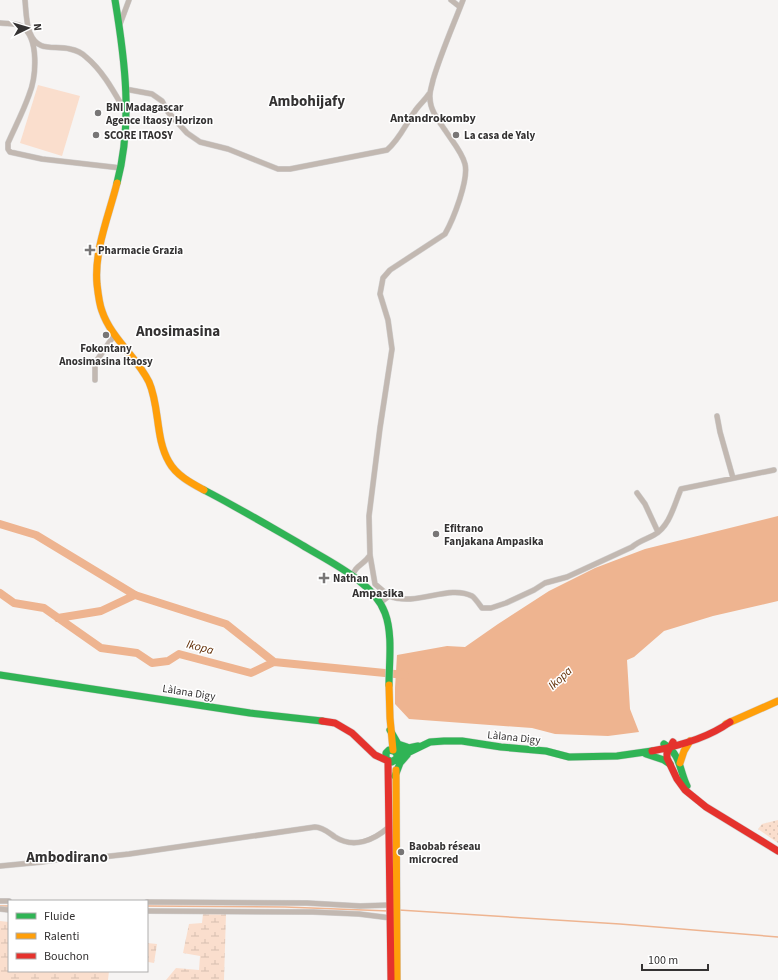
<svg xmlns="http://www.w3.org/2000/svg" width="778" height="980" viewBox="0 0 778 980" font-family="'Source Sans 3',sans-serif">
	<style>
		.grass { fill: url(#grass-dots) }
		.wetland { fill: url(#wetland-marsh) }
		.green { fill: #fadecd }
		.water { fill: #eeb490 }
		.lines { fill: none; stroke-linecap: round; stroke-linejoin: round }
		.stream { stroke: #eeb490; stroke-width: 1.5 }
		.river { stroke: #eeb490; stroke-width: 8 }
		.street-casing { stroke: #d2d1d1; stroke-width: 6 }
		.fast-casing { stroke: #d2d1d1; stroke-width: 8 }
		.slow-casing { stroke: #d2d1d1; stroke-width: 8 }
		.jam-casing { stroke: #d2d1d1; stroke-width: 8 }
		.street { stroke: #c2b8b1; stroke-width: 5 }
		.fast { stroke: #30b455; stroke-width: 7 }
		.slow { stroke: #ff9f0a; stroke-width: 7 }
		.jam { stroke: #e5322d; stroke-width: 7 }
		.poi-dot { fill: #787676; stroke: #fff; stroke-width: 1.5 }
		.labels { text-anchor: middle; stroke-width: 3; stroke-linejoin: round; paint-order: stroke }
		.poi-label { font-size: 11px; font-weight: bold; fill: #343232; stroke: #fff; text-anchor: start }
		.street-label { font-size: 11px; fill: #343232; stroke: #fff }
		.neighbourhood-label { font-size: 12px; font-weight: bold; fill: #343232; stroke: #fff }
		.water-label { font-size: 12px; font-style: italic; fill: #633008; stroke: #fff }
		.district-label { font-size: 15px; font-weight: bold; fill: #343232; stroke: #fff }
	</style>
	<defs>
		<pattern id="grass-dots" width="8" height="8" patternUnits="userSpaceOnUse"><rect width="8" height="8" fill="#fadecd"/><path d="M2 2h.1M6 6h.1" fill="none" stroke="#d7bfb0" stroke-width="1.8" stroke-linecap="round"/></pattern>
		<pattern id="wetland-marsh" width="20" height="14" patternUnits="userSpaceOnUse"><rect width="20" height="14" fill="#fadecd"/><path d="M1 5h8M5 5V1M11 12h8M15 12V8" fill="none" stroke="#d7bfb0"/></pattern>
	</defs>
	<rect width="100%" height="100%" fill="#f6f4f3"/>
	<path class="grass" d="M778,820V843L758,829L762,824Z"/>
	<path class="wetland" d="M203,914H226L224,980H166L176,968L199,970L200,956L183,953L189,924L202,923Z
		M0,921L9,922V971H109L108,980H0Z
		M147,943L157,944L154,963L148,962L147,965Z"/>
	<path class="green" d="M38,85L80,96L62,156L20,143Z"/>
	<path class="water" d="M778,516V601L713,616L664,631L634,657L627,660L630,709L639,732L608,736L555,734L532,728L409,719L395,704V688L397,655L447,646L465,647L498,624L549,591L595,568L645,549Z"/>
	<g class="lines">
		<path class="stream" d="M0,906H9
			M147,906L285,907L389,911
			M399,910L620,924L778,937"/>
		<path class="river" d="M0,524L36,535L135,595L226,624L274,662
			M0,593L14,603L44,608L101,648L137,653L152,663L168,661L179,654L251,673L274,662L405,675
			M58,618L101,611L135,595"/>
		<defs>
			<path id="street" d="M25,0C26,10 26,24 30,33C38,53 54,45 70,49C75,50 82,53 86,57C103,71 114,92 125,111
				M451,0L460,7
				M0,23C6,24 16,23 21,26C40,37 36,78 29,95C23,112 15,127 8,143V149L10,152L42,159L121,168
				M120,24L129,0
				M125,89L152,94L162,101L168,112L187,133L200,142L228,149L278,169H290L387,150C400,139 405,125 415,111C419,105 425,100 429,94
				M95,380V363L115,334
				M717,416L720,432L733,478
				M637,493L645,504L658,532
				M352,577C355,565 364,565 370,555
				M389,596L375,584L370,555L369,516L380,428L392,349L388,320L380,294L383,278L390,270L445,234C453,220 469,180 465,164C462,152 452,141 445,130C438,120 430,110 430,98C429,92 432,86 433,80C441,53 453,26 463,0
				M380,603L389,596C417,607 448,584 472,596C475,598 479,604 482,608H491L506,603L534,590L545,583L567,577L632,547C639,541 647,539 654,535C670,526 674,505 681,489L774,470
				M0,866L42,862L81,856L102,857L129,854L315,827C323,827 329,833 335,837C354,849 374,840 389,827
				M0,901H9
				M147,902L307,903L360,906L390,905
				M0,909L9,910
				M147,911L313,912L359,914L391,918"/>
			<path id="fast" d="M115,0C125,60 133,123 117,183
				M204,490C237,507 269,526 302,545C328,561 374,582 385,613C393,634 389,663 389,685
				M0,675L250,713L322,721
				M390,730L398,744L407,747
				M664,744C681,755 679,769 687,786
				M394,751L418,746
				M646,754L664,760L670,764
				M397,758V754L394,751L389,750L386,753V759L392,762L397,758L430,742L444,741H462L501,747L546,751L569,757L617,756L652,751
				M395,776L400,763L407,755"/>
			<path id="slow" d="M117,183C109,215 94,250 97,284C98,293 99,303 102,311C111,338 137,357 149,382C160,407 155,438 169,462C176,475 191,483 204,490
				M389,685L390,718L393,750
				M726,724L778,701
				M680,763L684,751L690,741
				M396,770L397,980"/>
			<path id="jam" d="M322,721L335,723L352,733L375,755L386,760
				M673,742L667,753V758L677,779L685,790L706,807L778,851
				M652,751C679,746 708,738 730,722
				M388,761L391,980"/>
		</defs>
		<use href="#street" class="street-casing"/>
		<use href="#fast" class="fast-casing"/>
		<use href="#slow" class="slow-casing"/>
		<use href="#jam" class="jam-casing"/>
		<use href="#street" class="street"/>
		<use href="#fast" class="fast"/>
		<use href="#slow" class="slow"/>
		<use href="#jam" class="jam"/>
	</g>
	<g class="poi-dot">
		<circle cx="98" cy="113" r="4"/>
		<circle cx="96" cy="135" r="4"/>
		<circle cx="456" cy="135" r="4"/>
		<path d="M88 244h4v4h4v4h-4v4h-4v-4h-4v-4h4z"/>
		<circle cx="106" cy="335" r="4"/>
		<circle cx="436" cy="534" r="4"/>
		<path d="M322 572h4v4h4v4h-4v4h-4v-4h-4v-4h4z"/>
		<circle cx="401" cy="852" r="4"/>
	</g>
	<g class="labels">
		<g class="poi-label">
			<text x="106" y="111">BNI Madagascar<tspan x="106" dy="13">Agence Itaosy Horizon</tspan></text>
			<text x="104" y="139">SCORE ITAOSY</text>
			<text x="464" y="139">La casa de Yaly</text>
			<text x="98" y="254">Pharmacie Grazia</text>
			<text x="106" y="352" text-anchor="middle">Fokontany<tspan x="106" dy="13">Anosimasina Itaosy</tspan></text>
			<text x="444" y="532">Efitrano<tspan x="444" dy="13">Fanjakana Ampasika</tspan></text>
			<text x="333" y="582">Nathan</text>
			<text x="409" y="850">Baobab réseau<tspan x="409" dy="13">microcred</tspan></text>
		</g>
		<g class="street-label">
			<text transform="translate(189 692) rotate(9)" y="4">Làlana Digy</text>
			<text transform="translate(514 737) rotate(6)" y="4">Làlana Digy</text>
		</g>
		<g class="neighbourhood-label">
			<text x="433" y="122">Antandrokomby</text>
			<text x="378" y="597">Ampasika</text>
		</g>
		<g class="water-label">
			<text transform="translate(200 647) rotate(14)" y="4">Ikopa</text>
			<text transform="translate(560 678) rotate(-43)" y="4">Ikopa</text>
		</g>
		<g class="district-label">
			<text x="307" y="106">Ambohijafy</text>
			<text x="178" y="336">Anosimasina</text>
			<text x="67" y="862">Ambodirano</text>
		</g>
	</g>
	<rect x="8" y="900" width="140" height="72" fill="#ffffff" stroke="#aeadad"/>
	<rect x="16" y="913" width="20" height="6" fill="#30b455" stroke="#aeadad"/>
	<text x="44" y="920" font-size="12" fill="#343232">Fluide</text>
	<rect x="16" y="933" width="20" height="6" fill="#ff9f0a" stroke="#aeadad"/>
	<text x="44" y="940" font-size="12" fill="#343232">Ralenti</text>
	<rect x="16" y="953" width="20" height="6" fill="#e5322d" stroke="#aeadad"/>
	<text x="44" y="960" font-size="12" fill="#343232">Bouchon</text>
	<g transform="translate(28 28) rotate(85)" stroke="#ffffff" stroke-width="3" paint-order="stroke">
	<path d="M0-3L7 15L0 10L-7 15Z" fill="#343232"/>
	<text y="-6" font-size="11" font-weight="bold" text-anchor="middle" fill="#343232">N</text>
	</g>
	<path d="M642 964v6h66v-6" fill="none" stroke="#343232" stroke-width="2"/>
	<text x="648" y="964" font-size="12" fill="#343232" stroke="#ffffff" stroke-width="3" paint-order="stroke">100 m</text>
</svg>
